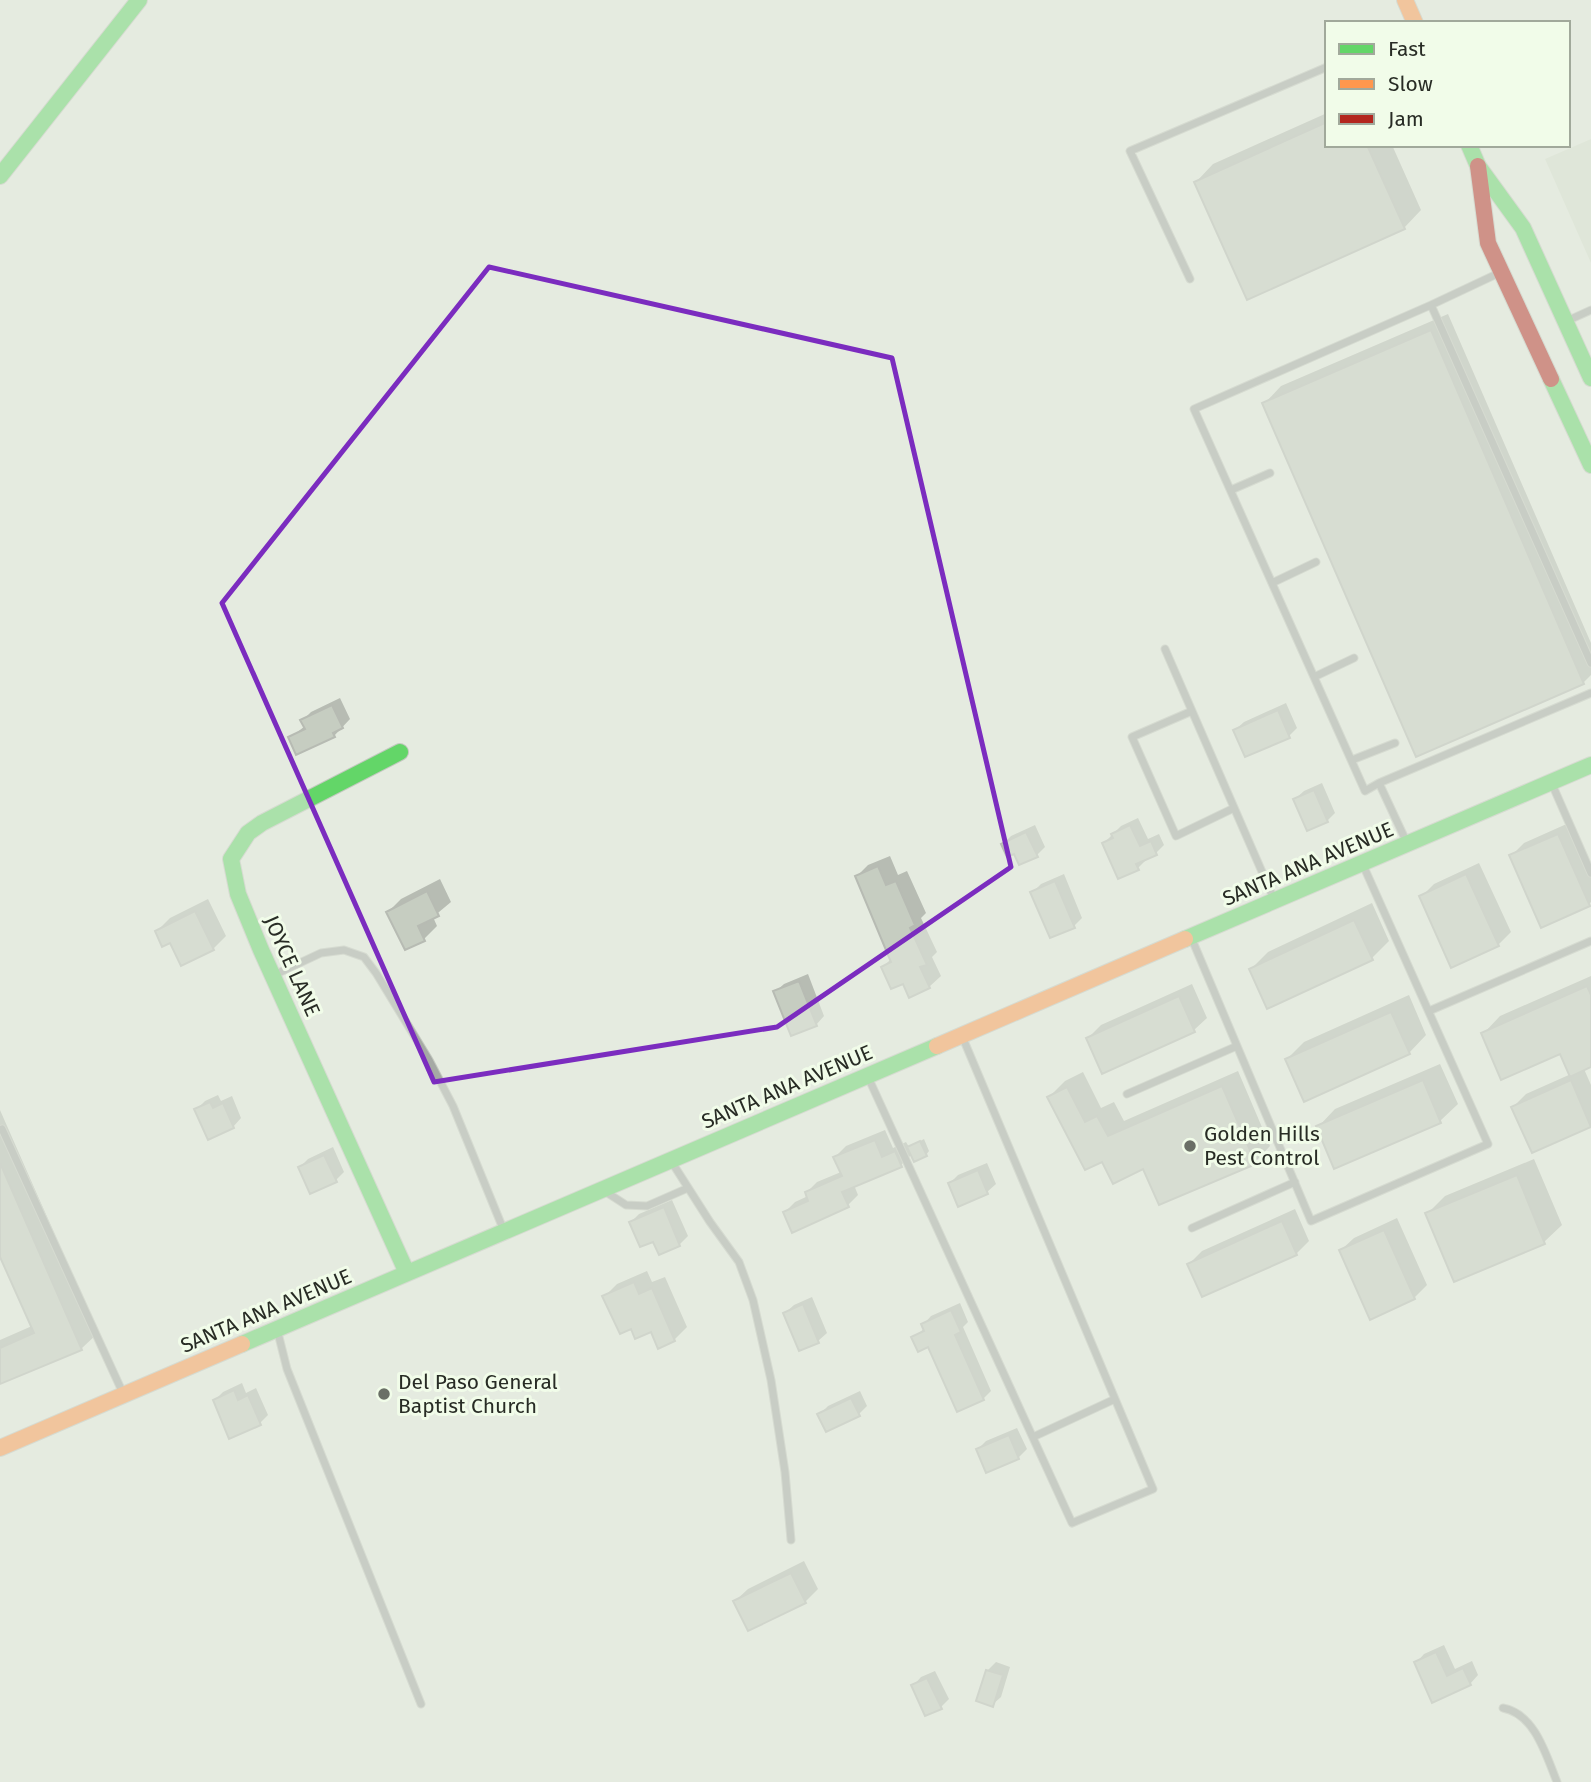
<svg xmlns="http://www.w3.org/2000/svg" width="1591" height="1782" viewBox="0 0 1591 1782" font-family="'Fira Sans',sans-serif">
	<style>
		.built { fill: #d8e1d0 }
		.shadow { fill: #0003 }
		.building { fill: #c6cdc1; stroke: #b7bbb3; stroke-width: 2 }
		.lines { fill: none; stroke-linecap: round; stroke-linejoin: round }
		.lane-casing { stroke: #c3c8bf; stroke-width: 9 }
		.fast-casing { stroke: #c3c8bf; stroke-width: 18 }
		.slow-casing { stroke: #c3c8bf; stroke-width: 18 }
		.jam-casing { stroke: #c3c8bf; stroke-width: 18 }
		.lane { stroke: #a5a9a4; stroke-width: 7 }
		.fast { stroke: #63d668; stroke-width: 16 }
		.slow { stroke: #ff974d; stroke-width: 16 }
		.jam { stroke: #b3261e; stroke-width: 16 }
		.marked { fill: none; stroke: #7b2cbf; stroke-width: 5; stroke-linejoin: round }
		.poi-dot { fill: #6a6f66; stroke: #f1fce9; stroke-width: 2.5 }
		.labels { text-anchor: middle; stroke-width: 6; stroke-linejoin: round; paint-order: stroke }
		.street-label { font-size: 21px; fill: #282c25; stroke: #f1fce9 }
		.poi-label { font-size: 21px; fill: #282c25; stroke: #f1fce9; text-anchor: start }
	</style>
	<rect width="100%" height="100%" fill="#e5ebe0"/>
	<path class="built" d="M1591,139V263L1545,159Z"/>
	<path class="shadow" d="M1327,113V145H1392L1421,210L1404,228L1196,182L1213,164Z
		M1448,314L1591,643V675L1583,683L1264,404L1281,386Z
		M340,698L350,719L334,736L290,738L305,726L303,720L311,712Z
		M1286,703L1297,728L1289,736L1235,730L1244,722Z
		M1322,783L1335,813L1327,821L1295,799L1304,791Z
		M1138,818L1148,839L1159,834L1164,845L1156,853L1145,858L1146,860L1138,868L1104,843L1121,826Z
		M1571,822L1591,867V902L1589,904L1511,856L1524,843Z
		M1035,825L1045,847L1037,855L1015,852L1003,844L1011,836Z
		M890,856L898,875L907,871L926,913L921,918L937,952L932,957L941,976L929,987L904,982L883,967L892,958L857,876L868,865Z
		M1479,863L1511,932L1498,945L1421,897L1434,884Z
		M1064,874L1082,918L1074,926L1033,892L1041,884Z
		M440,879L451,902L433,917L437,926L424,939L388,912L401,899Z
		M208,899L226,936L213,949L171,941L157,931L170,918Z
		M1372,903L1389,941L1372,958L1251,969L1268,952Z
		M808,974L824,1016L816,1025L775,992L784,984Z
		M1591,976V1065L1584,1069L1591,1085V1125L1533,1151L1513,1107L1526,1094L1571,1074L1561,1051L1483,1034L1500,1016Z
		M1192,984L1207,1018L1194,1030L1088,1038L1101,1025Z
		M1409,995L1426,1035L1409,1053L1287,1059L1304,1042Z
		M1440,1064L1458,1104L1440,1121L1318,1127L1335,1109Z
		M1238,1071L1270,1146L1255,1162L1144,1167L1103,1159L1049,1097L1065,1081L1083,1072L1101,1108L1114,1102L1124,1121Z
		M218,1095L221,1101L232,1096L241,1118L233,1127L197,1109L205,1101Z
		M0,1110L98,1333L81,1349L0,1382V1340L32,1326L0,1252Z
		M885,1130L893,1148L906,1142L909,1147L924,1139L929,1151L926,1155L912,1154L901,1165L854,1185L858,1195L848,1205L785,1212L795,1202L808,1196L807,1192L817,1182L841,1172L835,1157L846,1146Z
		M333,1147L344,1172L336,1180L300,1167L308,1159Z
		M1534,1159L1562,1225L1544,1242L1455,1280L1427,1214L1445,1196Z
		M987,1163L996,1184L987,1192L959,1204L950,1183L958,1175Z
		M672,1200L688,1236L679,1245L654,1239L631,1222L639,1214Z
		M1295,1209L1309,1241L1296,1254L1189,1264L1202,1251Z
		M1397,1218L1427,1285L1414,1298L1341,1250L1354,1238Z
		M647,1271L652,1282L665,1277L687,1327L674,1340L652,1330L631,1327L604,1297L617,1284Z
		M812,1297L827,1333L818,1341L800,1349L785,1313L794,1305Z
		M960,1303L968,1322L963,1327L991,1391L983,1399L929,1345L913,1338L925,1328L923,1325L931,1316Z
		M242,1383L246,1393L256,1388L268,1415L260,1423L215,1400L223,1392Z
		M860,1391L867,1406L859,1414L827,1430L819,1415L828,1406Z
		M1017,1428L1027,1449L1018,1458L987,1471L978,1449L986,1441Z
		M804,1561L818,1589L805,1602L735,1601L748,1589Z
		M1444,1645L1455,1669L1472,1661L1478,1675L1470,1684L1433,1700L1416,1663L1424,1654Z
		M996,1662L1010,1667L1001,1697L992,1705L978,1700L988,1670Z
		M935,1671L949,1699L941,1707L913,1686L921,1677Z"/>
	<path class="building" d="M1327,122V145H1367L1405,229L1247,300L1194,182Z
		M1431,330L1584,684L1416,757L1262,403Z
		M332,705L343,728L333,733L335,737L296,755L288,737L305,729L300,720Z
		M1278,710L1290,738L1245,757L1233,730Z
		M1314,790L1328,822L1307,831L1293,799Z
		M1130,825L1140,846L1151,841L1157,855L1136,864L1139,870L1118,879L1102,843L1113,838L1111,834Z
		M1026,832L1038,857L1019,865L1014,854L1007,857L1001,844Z
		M1558,834L1590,906L1541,928L1509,855Z
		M878,866L886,885L896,881L915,925L910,928L927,965L920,967L930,988L909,998L903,984L891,989L881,967L891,962L855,876Z
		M1466,874L1499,946L1451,968L1419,896Z
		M1055,881L1075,928L1050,938L1030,892Z
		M427,891L439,916L418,926L425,941L405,950L386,912Z
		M195,911L214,950L181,966L170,943L162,947L155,931Z
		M1354,920L1373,960L1267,1009L1249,969Z
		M799,981L817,1026L791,1036L773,991Z
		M1587,986L1591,995V1067L1570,1077L1560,1054L1501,1080L1481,1033Z
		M1179,996L1195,1032L1102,1074L1086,1038Z
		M1391,1012L1410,1054L1304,1102L1285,1059Z
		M1423,1080L1441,1123L1334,1169L1316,1126Z
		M1571,1080L1591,1127L1532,1153L1511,1107Z
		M1222,1086L1256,1164L1159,1205L1143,1169L1113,1184L1102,1162L1085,1170L1047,1097L1067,1087L1085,1122L1097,1116L1108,1136Z
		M210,1102L213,1108L223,1103L234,1128L208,1140L194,1109Z
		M875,1140L882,1157L895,1151L902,1167L842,1192L849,1207L792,1233L783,1212L808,1201L805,1192L842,1176L833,1157Z
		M920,1141L927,1156L914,1162L907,1147Z
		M324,1155L337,1182L310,1194L298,1167Z
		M0,1163L82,1350L0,1384V1348L34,1333L0,1257Z
		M978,1170L988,1194L958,1207L948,1183Z
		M1517,1175L1545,1244L1454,1282L1425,1213Z
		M664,1207L680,1246L659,1255L653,1242L640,1247L629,1222Z
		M1282,1221L1297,1255L1202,1297L1187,1264Z
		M1384,1230L1415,1299L1370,1320L1339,1250Z
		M634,1282L639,1294L652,1288L675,1341L658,1349L651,1332L635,1339L631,1329L620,1334L602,1296Z
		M803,1304L819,1343L799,1351L783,1313Z
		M951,1310L961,1332L955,1335L984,1400L957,1412L928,1347L918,1352L911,1337L924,1331L921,1324Z
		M234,1390L238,1400L248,1395L261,1425L229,1439L213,1400Z
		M851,1398L860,1416L826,1432L817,1414Z
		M1009,1435L1019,1459L986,1473L976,1449Z
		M791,1573L806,1603L748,1631L733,1601Z
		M1436,1652L1447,1676L1463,1668L1471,1685L1432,1703L1414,1662Z
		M986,1670L1003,1675L993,1707L976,1701Z
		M927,1678L942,1709L925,1716L911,1685Z"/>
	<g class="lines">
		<defs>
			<path id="lane" d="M1499,273L1431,305L1591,663
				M1190,279L1130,151L1327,67
				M1569,320L1591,310
				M1231,490L1270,473
				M1272,583L1316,562
				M1165,649L1273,897
				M1314,677L1354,658
				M1192,711L1132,737L1176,836L1234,808
				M1352,760L1395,743
				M1379,783L1365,791L1194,409L1431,305
				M1552,784L1591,873
				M1407,843L1379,783L1591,693
				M1191,937L1311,1221L1488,1144L1363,865
				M274,975L321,953L344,950L364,957L376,973L429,1060L453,1106L504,1231
				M1429,1011L1591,941
				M868,1077L1072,1523L1153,1489L962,1036
				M1127,1094L1237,1046
				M2,1129L122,1391
				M673,1164L710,1222L739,1262L753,1300L771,1380L785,1472L791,1540
				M606,1192L626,1205L647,1206L688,1188
				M1192,1228L1295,1182
				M278,1333L287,1369L421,1704
				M1033,1437L1115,1399
				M1503,1708C1535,1714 1546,1755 1557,1782"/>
			<path id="fast" d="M1469,145L1478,166L1523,228L1591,378
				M0,176L139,0
				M1551,379L1591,465
				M400,752L262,823L248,833L231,859L238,894L261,950L407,1273
				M1185,939L1591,765
				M242,1344L937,1046"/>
			<path id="slow" d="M1405,0L1415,23
				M937,1046L1185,939
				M0,1448L242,1344"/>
			<path id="jam" d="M1478,166L1488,243L1551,379"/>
		</defs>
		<use href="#lane" class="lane-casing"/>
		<use href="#fast" class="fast-casing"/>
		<use href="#slow" class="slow-casing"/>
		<use href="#jam" class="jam-casing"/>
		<use href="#lane" class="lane"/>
		<use href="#fast" class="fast"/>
		<use href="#slow" class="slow"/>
		<use href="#jam" class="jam"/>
	</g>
	<path d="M0 0H1591V1782H0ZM489,267L892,358L1011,867L777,1027L434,1082L222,603Z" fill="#e5ebe0" fill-opacity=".55" fill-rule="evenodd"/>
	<path class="marked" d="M489,267L892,358L1011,867L777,1027L434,1082L222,603Z"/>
	<g class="poi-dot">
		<circle cx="1190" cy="1146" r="7"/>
		<circle cx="384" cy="1394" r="7"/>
	</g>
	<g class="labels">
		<g class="street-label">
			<text transform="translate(1308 864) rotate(-23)" y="7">SANTA ANA AVENUE</text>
			<text transform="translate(292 966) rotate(66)" y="7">JOYCE LANE</text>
			<text transform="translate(787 1087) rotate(-23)" y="7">SANTA ANA AVENUE</text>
			<text transform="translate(266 1311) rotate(-23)" y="7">SANTA ANA AVENUE</text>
		</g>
		<g class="poi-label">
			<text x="1204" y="1141">Golden Hills<tspan x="1204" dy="24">Pest Control</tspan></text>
			<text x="398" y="1389">Del Paso General<tspan x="398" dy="24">Baptist Church</tspan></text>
		</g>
	</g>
	<rect x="1325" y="21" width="245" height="126" fill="#f1fce9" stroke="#a1a99b" stroke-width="2"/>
	<rect x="1339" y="44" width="35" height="10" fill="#63d668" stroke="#a1a99b" stroke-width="2"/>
	<text x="1388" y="56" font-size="21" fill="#282c25">Fast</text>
	<rect x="1339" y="79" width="35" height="10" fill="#ff974d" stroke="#a1a99b" stroke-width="2"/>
	<text x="1388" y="91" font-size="21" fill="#282c25">Slow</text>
	<rect x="1339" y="114" width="35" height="10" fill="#b3261e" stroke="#a1a99b" stroke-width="2"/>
	<text x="1388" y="126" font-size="21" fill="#282c25">Jam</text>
</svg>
